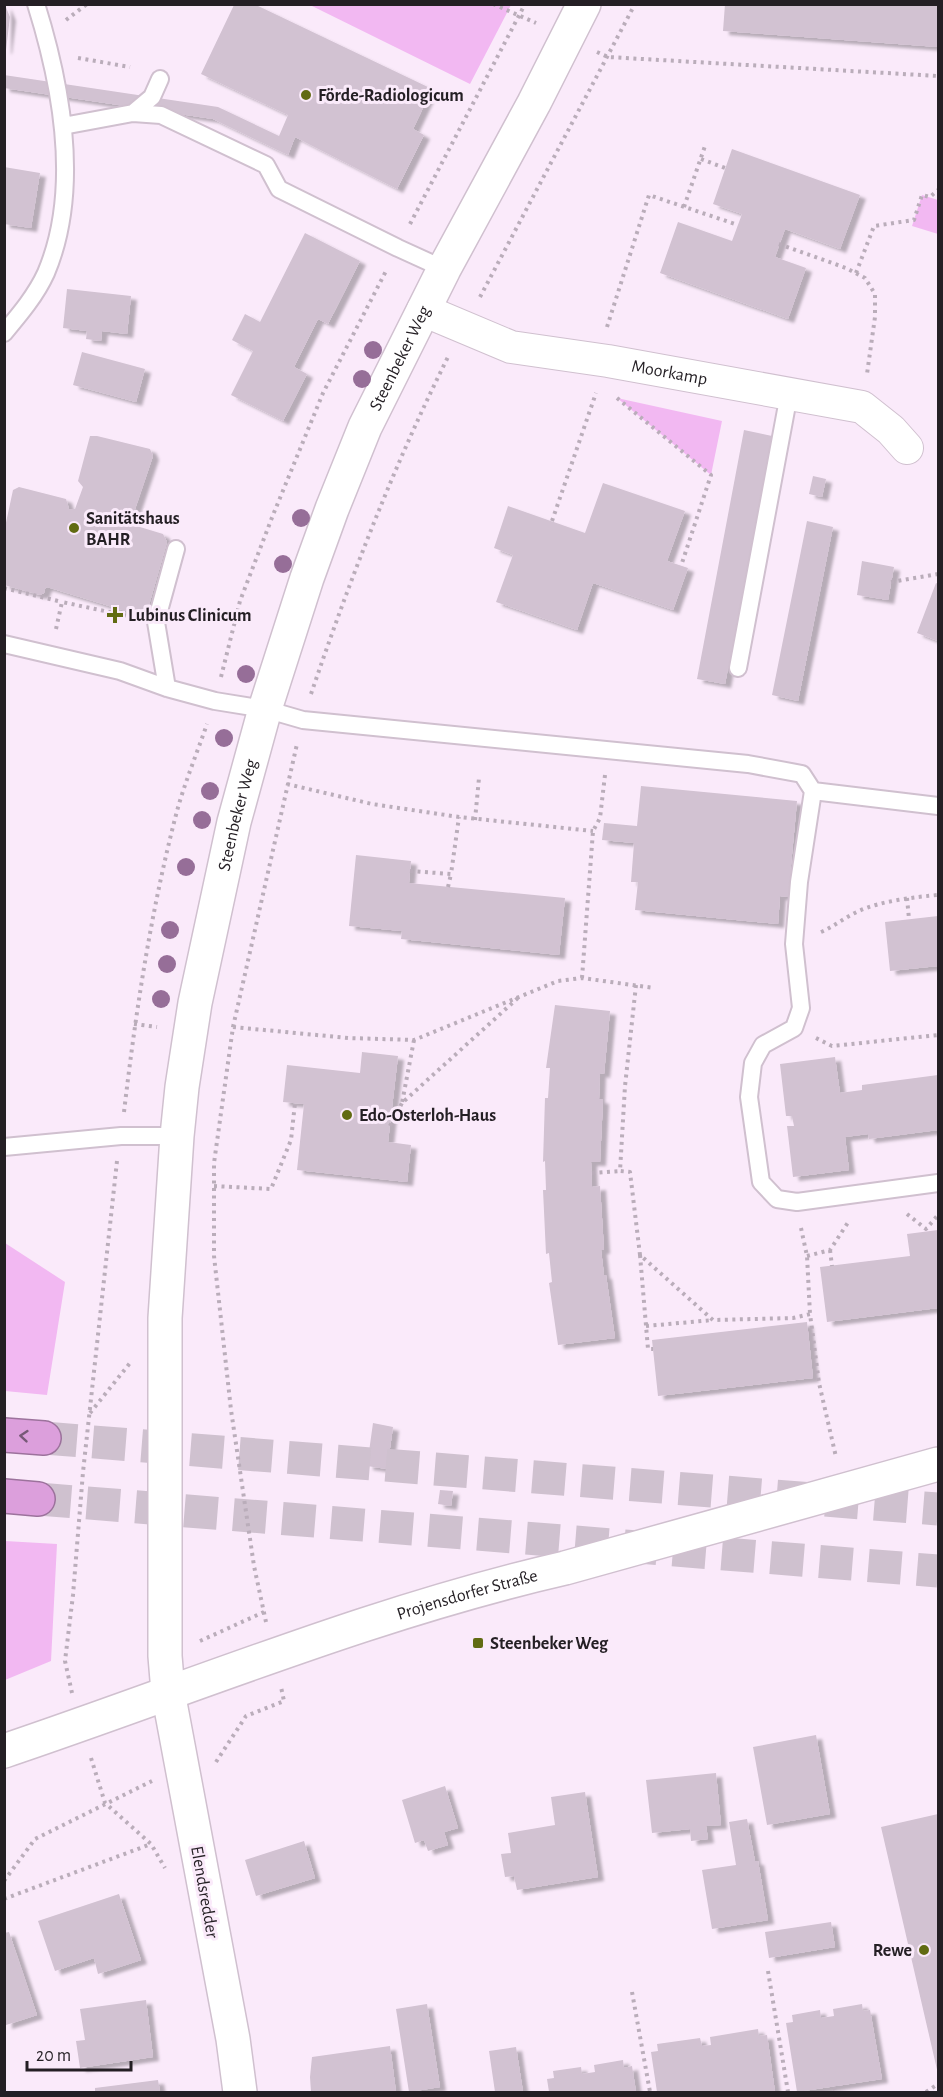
<svg xmlns="http://www.w3.org/2000/svg" width="943" height="2097" viewBox="0 0 943 2097" font-family="'Alegreya Sans',sans-serif">
	<style>
		.green { fill: #f2b8f2 }
		.building { fill: #d2c2d2; filter: url(#shadow) }
		.lines { fill: none; stroke-linecap: round; stroke-linejoin: round }
		.highway-tunnel { stroke: #cfc1cf; stroke-width: 33; stroke-dasharray: 33 16; stroke-linecap: butt }
		.lane-casing { stroke: #d0c0cf; stroke-width: 20 }
		.street-casing { stroke: #d0c0cf; stroke-width: 34 }
		.secondary-casing { stroke: #d0c0cf; stroke-width: 36 }
		.highway-casing { stroke: #9c729c; stroke-width: 36 }
		.path { stroke: #baadba; stroke-width: 4; stroke-dasharray: 3 4.5; stroke-linecap: butt }
		.lane { stroke: #fff; stroke-width: 16 }
		.street { stroke: #fff; stroke-width: 32 }
		.secondary { stroke: #fff; stroke-width: 33 }
		.highway { stroke: #dc9fdc; stroke-width: 33 }
		.tree { fill: #966e98 }
		.oneway { stroke: #775977 }
		.poi-dot { fill: #616b12; stroke: #faeafa; stroke-width: 2 }
		.labels { text-anchor: middle; stroke-width: 6; stroke-linejoin: round; paint-order: stroke }
		.poi-label { font-size: 18px; font-weight: bold; fill: #241f24; stroke: #faeafa; text-anchor: start }
		.street-label { font-size: 18px; fill: #241f24; stroke: #faeafa }
	</style>
	<defs>
		<filter id="shadow"><feDropShadow dx="6" dy="4" stdDeviation="1.5" flood-color="#0004"/></filter>
	</defs>
	<rect width="100%" height="100%" fill="#faeafa"/>
	<path class="green" d="M310,5L511,4V5L470,84Z
		M922,195L938,200V234L912,226Z
		M617,398L722,421L711,475Z
		M5,1243L65,1282L47,1395L5,1391Z
		M5,1541L57,1544L51,1661L5,1680Z"/>
	<path class="building" d="M725,4H938V47L723,31Z
		M5,5L10,17L6,50H5Z
		M234,5H256L432,89L413,129L424,135L397,189L295,137L288,155L213,119L4,88V75L218,107L279,136L288,115L201,74Z
		M732,149L860,195L840,249L785,229L775,257L806,268L788,319L660,273L678,222L732,241L742,214L713,204Z
		M4,167L40,173L31,228L4,224Z
		M305,233L360,261L328,324L318,319L294,367L307,374L283,421L231,395L253,351L232,340L245,314L260,322Z
		M67,289L131,296L127,334L102,331L101,341L86,339L87,331L63,328Z
		M82,352L145,369L136,402L73,385Z
		M744,430L772,436L725,684L697,679Z
		M90,436H97L150,449L153,456L130,524L163,534L167,542L147,612L139,615L47,587L45,589L44,593L40,595L4,585V532L13,490L19,487L66,499L69,509H75L83,487L78,481Z
		M813,476L826,479L822,497L809,494Z
		M603,483L685,511L667,561L688,568L673,610L593,583L577,630L496,602L513,555L494,548L508,506L585,533Z
		M807,521L833,527L798,701L772,695Z
		M862,561L894,567L888,600L857,595Z
		M936,583L938,584V641L917,633Z
		M641,786L797,801L788,897L780,896L778,924L635,910L638,882H631L634,843L602,840L604,823L637,826Z
		M356,855L411,861L409,883L565,898L559,955L401,939L402,931L349,926Z
		M938,916V966L890,971L885,922Z
		M555,1005L610,1011L604,1074L600,1073L599,1099L603,1100L600,1162H591L592,1187L600,1186L604,1250H601L604,1275H606L615,1338L558,1345L549,1283L552,1282L549,1253L546,1254L543,1190H546L545,1161L543,1162L545,1098H548L550,1068H546Z
		M362,1052L398,1056L388,1142L411,1145L407,1182L297,1170L304,1104L283,1102L287,1065L360,1073Z
		M835,1057L840,1093L862,1090V1085L938,1075V1130L869,1139L868,1134L845,1137L849,1170L793,1177L787,1126H794L792,1116H786L780,1064Z
		M938,1230V1308L827,1322L820,1267L910,1256L907,1234Z
		M807,1322L813,1378L658,1396L652,1340Z
		M373,1423L393,1427L387,1469L367,1466Z
		M440,1490L453,1491L451,1506L438,1504Z
		M816,1735L830,1814L767,1825L753,1747Z
		M716,1773L721,1825L706,1826L708,1839L691,1841L690,1829L652,1833L646,1780Z
		M445,1786L458,1828L444,1832L448,1845L428,1851L424,1840L415,1843L402,1800Z
		M585,1792L598,1877L517,1890L514,1876L505,1877L501,1854L511,1853L508,1833L555,1825L551,1797Z
		M938,1814V2074L881,1827Z
		M747,1819L755,1861H758L768,1920L712,1929L702,1870L736,1865L729,1822Z
		M304,1841L315,1878L256,1896L245,1860Z
		M119,1894L141,1960L98,1974L94,1958L55,1971L38,1921Z
		M831,1922L835,1947L769,1958L765,1932Z
		M9,1932L37,2015L6,2025L4,1933Z
		M146,2000L153,2057L80,2068L76,2041L85,2040L80,2009Z
		M427,2004L440,2087L409,2092L396,2009Z
		M862,2004L863,2011L870,2010L882,2079L797,2092L786,2023L793,2022L792,2015L820,2010L821,2018L834,2016L833,2009Z
		M758,2029L759,2036L767,2035L775,2092H657L651,2052L658,2051L657,2044L700,2038L702,2046L711,2045L710,2037Z
		M390,2046L396,2092H311L310,2077L312,2057Z
		M516,2047L523,2092H495L489,2051Z
		M623,2060L624,2068L632,2066L636,2092H549L547,2079L554,2078L553,2071L581,2067L582,2074L595,2072L594,2065Z
		M158,2080L160,2092H95V2088Z"/>
	<g class="lines">
		<path class="highway-tunnel" d="M44,1438L938,1509
			M38,1499L938,1571"/>
		<defs>
			<path id="lane" d="M133,113L152,97L160,79
				M63,126L133,113L161,115L266,165L279,189L398,248L444,269
				M4,333C20,314 36,295 46,273C81,190 62,87 36,4
				M4,644L120,671L167,688L215,701L265,709L303,720L748,764L802,774L813,791L799,882L794,944L801,1008L794,1028L763,1045L753,1063L749,1097L761,1182L777,1199L797,1202L938,1183
				M738,668L789,394
				M167,688L156,622L176,549
				M813,791L938,806
				M4,1147L121,1136H177"/>
			<g id="street">
				<path id="s1" d="M423,310L511,347L608,361L862,407L891,430L907,448"/>
			</g>
			<g id="secondary">
				<path id="s2" d="M4,1751C191,1688 373,1612 565,1568L938,1464"/>
				<path id="s3" d="M240,2092L233,2039L168,1692L165,1656V1318L177,1136L182,1087L195,1003L234,822L265,709L307,578L332,509L365,427L444,269L534,103L584,4"/>
			</g>
			<path id="highway" d="M4,1435L44,1438
				M4,1496L38,1499"/>
		</defs>
		<use href="#lane" class="lane-casing"/>
		<use href="#street" class="street-casing"/>
		<use href="#secondary" class="secondary-casing"/>
		<use href="#highway" class="highway-casing"/>
		<path class="path" d="M493,4L536,23
			M66,20L87,4
			M597,52L608,57L938,76
			M78,58L130,67
			M701,159L725,168
			M684,207L705,146
			M410,224L525,4
			M779,244L846,268L865,278L875,294V317L867,374
			M856,273L874,226L914,220L922,195L930,197L938,190
			M480,297L635,4
			M607,327L649,195L738,225
			M617,398L711,475L681,566
			M552,521L596,393
			M891,582L938,574
			M4,588L62,602
			M56,629L62,602L133,617
			M221,677L240,601L273,515L323,393L386,271
			M311,694C350,579 394,465 448,357
			M287,784L372,804L459,817L593,831
			M475,820L479,778
			M410,871L451,874L459,817
			M448,887L451,874
			M907,898L909,919
			M821,932C835,926 845,917 859,911C880,901 915,897 938,895
			M582,978L593,831L600,818L605,775
			M636,985L625,1086L620,1171L630,1172L640,1255L713,1320L793,1318L810,1314L819,1383L836,1457
			M134,1024L157,1027
			M233,1027L348,1038L414,1040L558,981L582,978L654,988
			M816,1038L832,1046L938,1035
			M414,1040L402,1103L519,997
			M124,1112C136,1010 151,910 177,811C185,782 197,753 207,724
			M390,1126L402,1103
			M592,1173L620,1171
			M214,1186L271,1189L291,1140L295,1103
			M907,1214L926,1229L938,1215
			M801,1228L807,1256L810,1314
			M830,1250L832,1266
			M640,1255L648,1349H653
			M807,1256L830,1250L849,1221
			M646,1326L713,1320
			M90,1413L130,1363
			M266,1622L254,1566L231,1410L214,1256V1163L233,1027L297,744
			M200,1641L264,1612
			M72,1693L65,1661L73,1595L83,1472L117,1161
			M91,1758L105,1803L151,1844L165,1868
			M216,1762L246,1716L284,1701L281,1687
			M4,1881L35,1839L152,1781
			M4,1899L151,1844
			M768,1971L788,2092
			M632,1992L650,2092
			M834,2087L836,2092
			M926,2092L938,2084"/>
		<use href="#lane" class="lane"/>
		<use href="#street" class="street"/>
		<use href="#secondary" class="secondary"/>
		<use href="#highway" class="highway"/>
	</g>
	<g class="tree">
		<circle cx="373" cy="350" r="9"/>
		<circle cx="362" cy="379" r="9"/>
		<circle cx="301" cy="518" r="9"/>
		<circle cx="283" cy="564" r="9"/>
		<circle cx="246" cy="674" r="9"/>
		<circle cx="224" cy="738" r="9"/>
		<circle cx="210" cy="791" r="9"/>
		<circle cx="202" cy="820" r="9"/>
		<circle cx="186" cy="867" r="9"/>
		<circle cx="170" cy="930" r="9"/>
		<circle cx="167" cy="964" r="9"/>
		<circle cx="161" cy="999" r="9"/>
	</g>
	<defs><path id="oneway-chevron" d="M-2-3.5L2.5 0L-2 3.5" fill="none" stroke-width="1.6" stroke-linecap="round" stroke-linejoin="round" transform="scale(1.5)"/></defs>
	<use class="oneway" href="#oneway-chevron" transform="translate(24 1436) rotate(-175)"/>
	<g class="poi-dot">
		<circle cx="306" cy="95" r="6"/>
		<circle cx="74" cy="528" r="6"/>
		<path d="M112 606h6v6h6v6h-6v6h-6v-6h-6v-6h6z"/>
		<circle cx="347" cy="1115" r="6"/>
		<rect x="472" y="1637" width="12" height="12" rx="3"/>
		<circle cx="924" cy="1950" r="6"/>
	</g>
	<g class="labels">
		<g class="poi-label">
			<text x="318" y="101">Förde-Radiologicum</text>
			<text x="86" y="524">Sanitätshaus<tspan x="86" dy="21">BAHR</tspan></text>
			<text x="128" y="621">Lubinus Clinicum</text>
			<text x="359" y="1121">Edo-Osterloh-Haus</text>
			<text x="490" y="1649">Steenbeker Weg</text>
			<text x="912" y="1956" text-anchor="end">Rewe</text>
		</g>
		<g class="street-label">
			<text dy="6" stroke="none"><textPath href="#s3" startOffset="1776">Steenbeker Weg</textPath></text>
			<text dy="6" stroke="none"><textPath href="#s1" startOffset="256">Moorkamp</textPath></text>
			<text dy="6" stroke="none"><textPath href="#s3" startOffset="1290">Steenbeker Weg</textPath></text>
			<text dy="6" stroke="none"><textPath href="#s2" startOffset="489">Projensdorfer Straße</textPath></text>
			<text transform="translate(205 1892) rotate(80)" y="6">Elendsredder</text>
		</g>
	</g>
	<rect width="943" height="2097" fill="none" stroke="#241f24" stroke-width="12"/>
	<path d="M27 2061v9h104v-9" fill="none" stroke="#241f24" stroke-width="3"/>
	<text x="36" y="2061" font-size="18" fill="#241f24" stroke="#faeafa" stroke-width="4.5" paint-order="stroke">20 m</text>
</svg>
